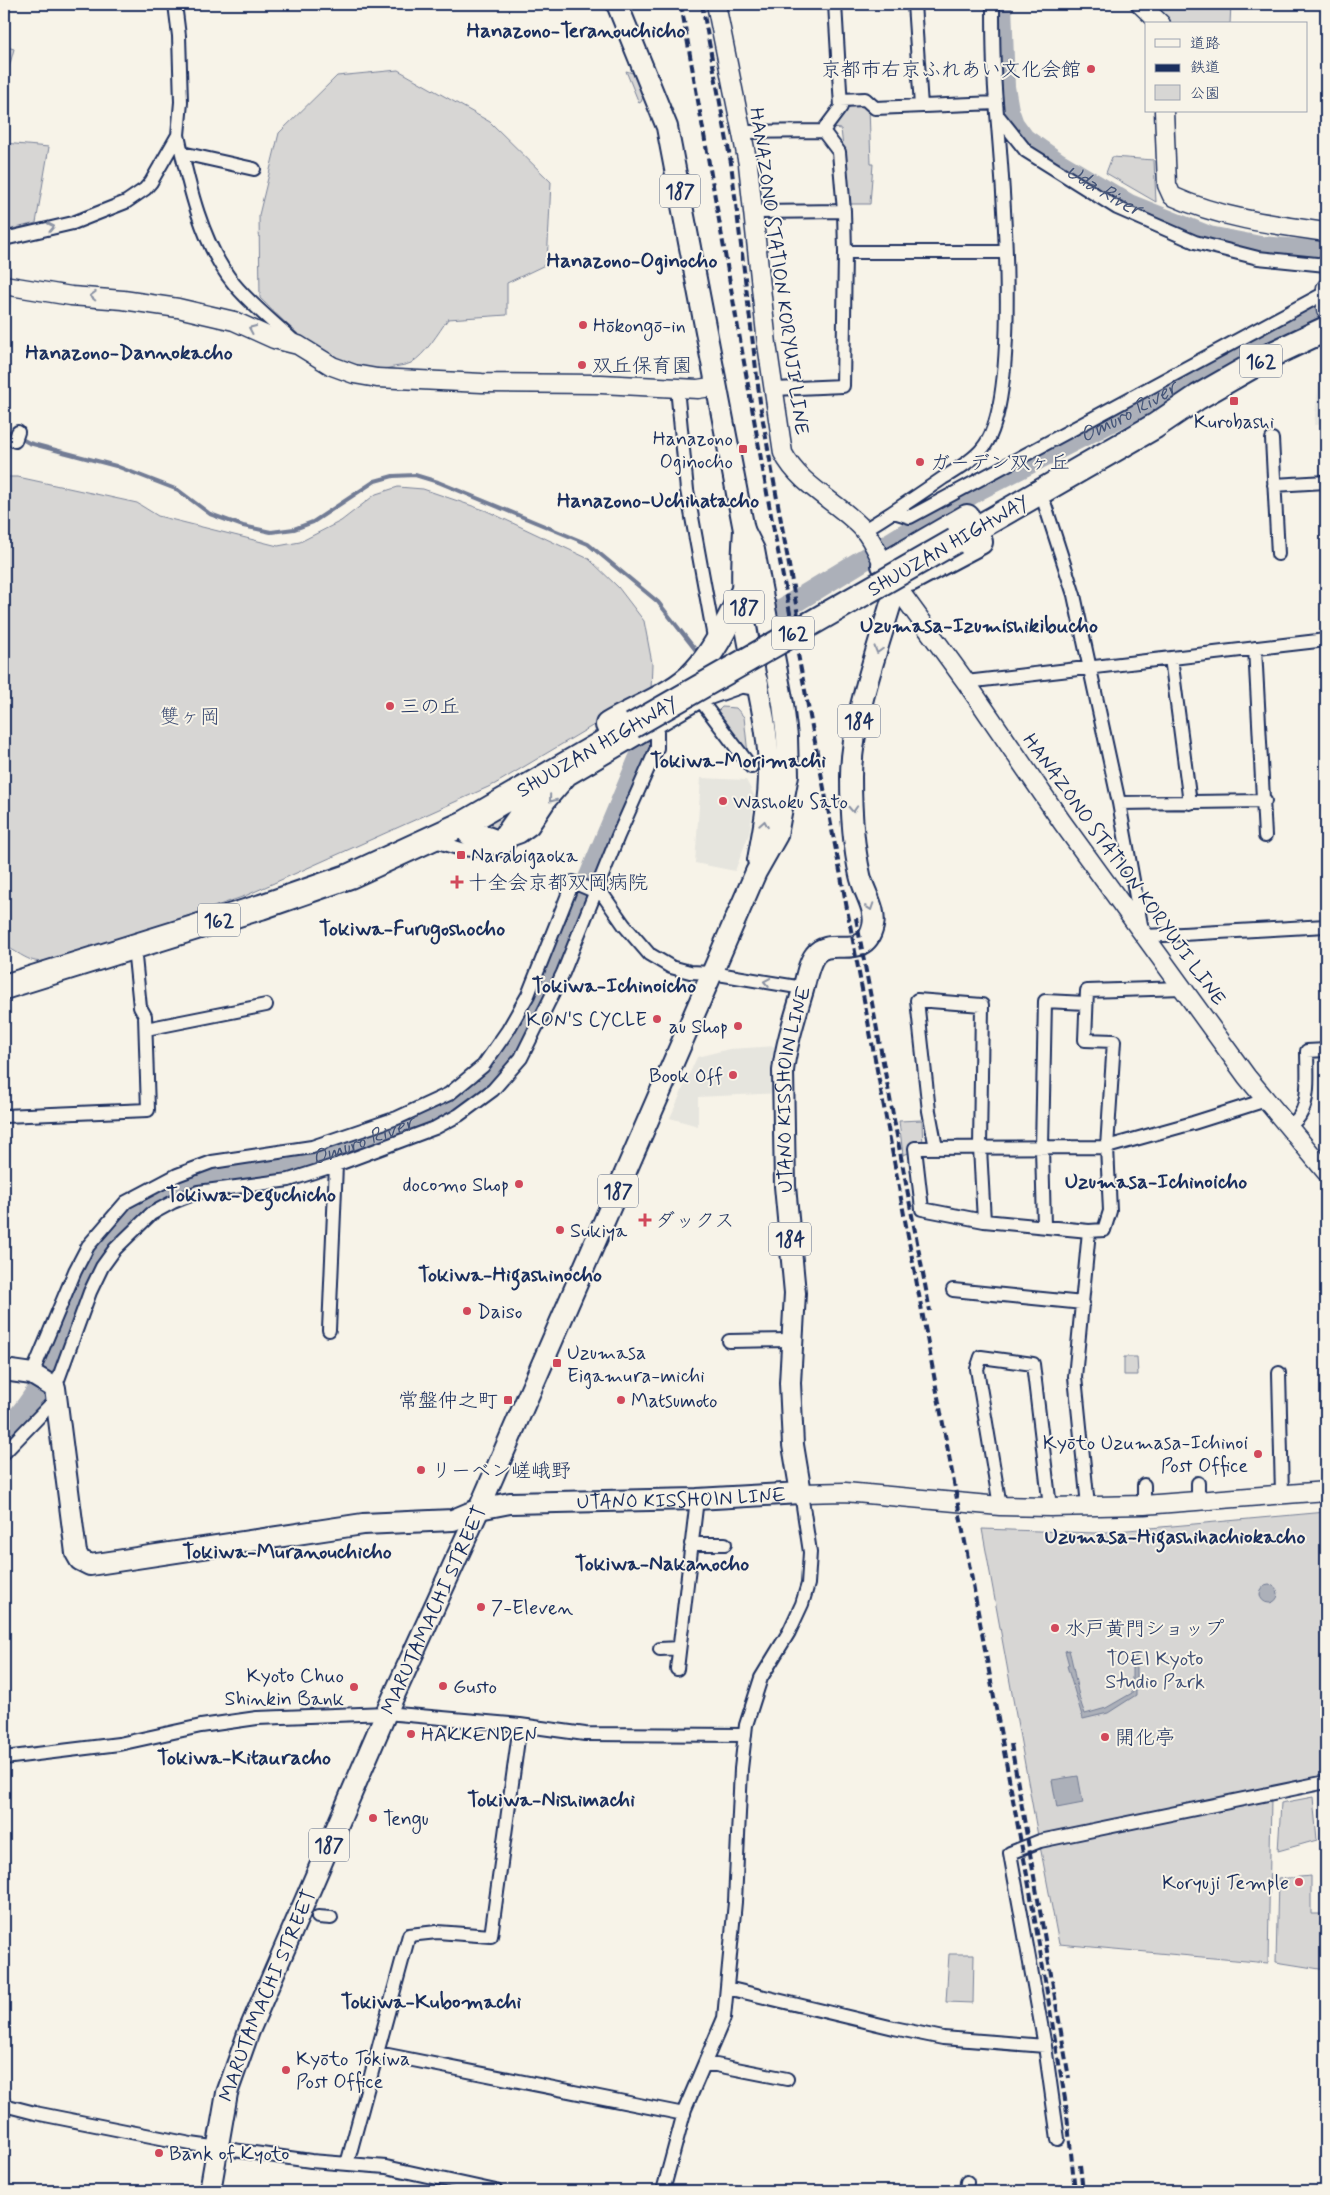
<svg xmlns="http://www.w3.org/2000/svg" width="1330" height="2195" viewBox="0 0 1330 2195" font-family="Mynerve,'Klee One',sans-serif">
	<style>
		.built { fill: #e6e5de }
		.green { fill: #d7d6d4; stroke: #798299 }
		.water { fill: #acb0b9; stroke: #727c95 }
		.lines { fill: none; stroke-linecap: round; stroke-linejoin: round }
		.stream { stroke: #727c95; stroke-width: 4 }
		.river { stroke: #acb0b9; stroke-width: 22 }
		.street-casing { stroke: #1b2f5e; stroke-width: 16 }
		.secondary-casing { stroke: #1b2f5e; stroke-width: 21 }
		.primary-casing { stroke: #1b2f5e; stroke-width: 24 }
		.highway-casing { stroke: #1b2f5e; stroke-width: 28 }
		.street { stroke: #f7f3e8; stroke-width: 12 }
		.secondary { stroke: #f7f3e8; stroke-width: 18 }
		.primary { stroke: #f7f3e8; stroke-width: 20 }
		.highway { stroke: #f7f3e8; stroke-width: 24 }
		.tram { stroke: #1b2f5e; stroke-width: 1 }
		.rail { stroke: #1b2f5e; stroke-width: 4; stroke-dasharray: 8 4; stroke-linecap: butt }
		.highway-bridge-casing { stroke: #1b2f5e; stroke-width: 28; stroke-linecap: butt }
		.highway-bridge { stroke: #f7f3e8; stroke-width: 24 }
		.oneway { stroke: #8991a3 }
		.poi-dot { fill: #d1495b; stroke: #f7f3e8; stroke-width: 2 }
		.labels { text-anchor: middle; stroke-width: 4; stroke-linejoin: round; paint-order: stroke }
		.shield { fill: #f7f3e8; stroke: #5d6a87; stroke-width: 1 }
		.shield-label { font-size: 19px; font-weight: bold; fill: #1b2f5e }
		.poi-label { font-size: 20px; fill: #1b2f5e; stroke: #f7f3e8; text-anchor: start }
		.street-label { font-size: 20px; fill: #1b2f5e; stroke: #f7f3e8 }
		.park-label { font-size: 20px; fill: #415076; stroke: #f7f3e8 }
		.neighbourhood-label { font-size: 21px; font-weight: bold; fill: #1b2f5e; stroke: #f7f3e8 }
		.water-label { font-size: 21px; font-style: italic; fill: #465679; stroke: #f7f3e8 }
	</style>
	<rect width="100%" height="100%" fill="#f7f3e8"/>
	<filter id="ink" filterUnits="userSpaceOnUse"><feTurbulence type="fractalNoise" baseFrequency=".02" numOctaves="2"/><feDisplacementMap in="SourceGraphic" scale="10" xChannelSelector="R" yChannelSelector="G"/><feConvolveMatrix kernelMatrix="1 2 1 2 8 2 1 2 1" color-interpolation-filters="sRGB"/></filter>
	<g filter="url(#ink)">
		<path class="built" d="M4,292H14L4,332Z
			M1326,356V424L1314,425L1321,361Z
			M4,435L12,440L10,458L4,459Z
			M701,778L746,780L755,797L749,834L735,871L695,863Z
			M777,1046L779,1093L698,1097V1126L670,1118L697,1057L729,1049Z
			M4,2182L44,2191H4Z"/>
		<path class="green" d="M1148,4H1231L1230,24H1169Z
			M4,46L14,49L4,86Z
			M398,70L490,122L551,182L547,264L507,283V315L448,319C438,333 426,354 411,363C405,366 396,366 389,368C336,377 294,331 260,298L259,215L279,133L337,76Z
			M626,71L633,73L643,97L641,102L639,103Z
			M855,103L865,104L869,108L871,164H873L870,204H849L841,129L832,128L834,120Z
			M4,143L49,147L36,223L4,231Z
			M1112,157L1154,160L1156,202L1106,173Z
			M4,477H18L137,503L158,516L278,546L300,542L341,521L376,494L398,487L423,489L487,511L589,559L618,587L644,621L652,663L651,691L495,784L245,896L67,958C35,964 35,964 8,947H4Z
			M722,707L736,708L744,717L748,754L722,720L718,711Z
			M514,807L494,835L482,823Z
			M922,1120L923,1148L903,1155L899,1121Z
			M1124,1357H1137L1138,1375H1124Z
			M1326,1512V1777L1038,1836L982,1529L1095,1533Z
			M1313,1797L1317,1840L1278,1851L1281,1803Z
			M1271,1798L1268,1963L1059,1944L1040,1846Z
			M1311,1876V1914H1326V1970L1276,1962L1278,1879Z
			M949,1954H974L973,2003L946,2002Z"/>
		<path class="water" d="M1260 1594a9 9 0 1 1 18 0a9 9 0 1 1-18 0Z
			M1069,1650C1075,1670 1076,1693 1085,1714L1106,1708L1132,1693V1655H1136V1695L1108,1713L1083,1719L1067,1666L1069,1665L1065,1651Z
			M1078,1776L1083,1803L1057,1808L1052,1780Z"/>
		<g class="lines">
			<path class="stream" d="M4,429L29,443L116,466L178,490L210,514L243,526L271,532L294,529L313,522L375,481L393,476L415,475L438,482L588,544L658,602L698,653"/>
			<g class="river">
				<path id="s1" d="M1001,4L1004,87L1008,110L1013,124L1024,139L1058,163L1129,205L1209,237L1260,247L1326,252"/>
				<path id="s2" d="M778,612L979,489L1131,411L1211,365L1326,307"/>
				<path id="s3" d="M4,1435C23,1412 40,1391 52,1363C76,1309 83,1247 136,1210C167,1189 204,1176 241,1169C263,1165 287,1165 309,1159C332,1153 354,1143 376,1135C424,1118 469,1102 503,1062C517,1046 525,1026 535,1007L643,750"/>
			</g>
			<defs>
				<path id="street" d="M914,4L921,106
					M841,100L865,99L875,108L996,103
					M999,117L1026,151L1117,208L1195,242L1258,258L1326,265
					M823,131L841,107L835,4
					M742,132L823,131L839,152L844,211
					M178,135C188,183 202,245 234,284C252,306 276,324 297,344
					M182,153L254,169
					M754,212L844,211L845,252
					M4,239L73,223L126,202L145,189L151,182L178,135L181,102L179,36L175,4
					M677,388L687,490L715,643
					M774,389L843,386L845,252H1005
					M1272,439L1278,554
					M15,441L18,432
					M1274,485L1326,482
					M1045,505L1074,595L1119,803L1142,930
					M894,512L910,517L1325,293
					M864,530C891,514 917,496 943,478C956,470 972,461 982,449C1023,402 1002,169 996,102C993,69 993,36 993,4
					M1255,648L1265,836
					M1171,658L1190,803
					M966,682L1326,640
					M701,701L751,767
					M1119,803L1265,801
					M432,840L461,849L473,850L488,848L521,836L532,828L550,801L570,778L701,701L746,685
					M1146,936L1326,926
					M1183,988L1087,991L1085,1040L1114,1041L1107,1147L1110,1211L1104,1230L1089,1231L984,1221L922,1209L915,1148L1107,1147L1193,1123L1266,1100
					M146,1029L266,1005
					M4,1116L148,1110L145,1016L140,1007L134,947
					M1288,1126C1292,1123 1298,1120 1300,1115C1310,1100 1307,1069 1307,1051L1326,1050
					M936,1148L929,1111L917,1000L982,1005L980,1148L984,1221
					M1044,1226L1042,1147L1045,1001L1086,1003
					M953,1290L1083,1303
					M329,1330L336,1165
					M729,1341L792,1340
					M1279,1373L1282,1495
					M32,1374L75,1271L88,1246L126,1202L177,1175L212,1162L312,1147L397,1118L449,1094L483,1066L508,1030L528,995L573,882L603,895L624,925L649,954L671,967L690,972L712,973L803,988
					M55,1388L90,1292L102,1267L115,1249L151,1214L173,1202L198,1192L289,1180L336,1165L435,1128L459,1115L493,1090L521,1058L563,973L618,836L657,748V726
					M4,1453L56,1399
					M1198,1483V1502
					M1144,1485V1505
					M1000,1506L977,1369L981,1357L1033,1364L1050,1507
					M1088,1506L1075,1377L1089,1231
					M691,1544H725
					M660,1649L679,1648
					M677,1669L697,1499
					M4,1758L119,1744L201,1726L257,1718L386,1713L520,1725L585,1734L745,1735
					M318,1917L331,1918
					M727,1988L894,2028L943,2038L1045,2046
					M378,2053L684,2114
					M704,2065H716L787,2079
					M4,2105L35,2113L191,2144L311,2161L386,2167L496,2191
					M1058,2139L1045,2046L1010,1853L1040,1841L1326,1782
					M347,2164L409,1935L437,1932L491,1936L520,1725
					M663,2191L685,2109L724,2018L735,1902L741,1769L746,1725L761,1678L789,1632L802,1604L808,1584L810,1552L801,1493
					M966,2191L967,2182"/>
				<path id="secondary" d="M716,4L748,164L767,344L783,453C800,486 838,502 863,529C872,539 878,554 884,565
					M1140,4L1161,24
					M1164,111L1167,185L1172,196C1220,218 1275,225 1326,232
					M4,285L71,296L123,300L178,308L234,321L274,339L298,345L332,366L354,374L377,378L482,383L601,384L698,389L717,386
					M1326,288V310
					M896,586L966,682L1062,822L1247,1077L1326,1172
					M801,1493L845,1492L1000,1506L1050,1507L1144,1505L1326,1491"/>
				<g id="primary">
					<path d="M617,4L667,127L744,530C742,558 741,586 744,614C751,667 769,720 769,773C769,802 763,831 758,860"/>
					<path id="s4" d="M4,1370L32,1374L55,1388L76,1553L80,1560L90,1565L363,1524L453,1520L479,1509L510,1503L697,1499L801,1493L793,1445L790,1383L795,1293L785,1186L783,1071C786,1044 795,1017 803,990C806,979 808,964 815,955C829,935 865,963 873,926C877,909 863,891 860,875C853,844 851,809 851,777C851,719 880,643 896,586L884,565"/>
					<path id="s5" d="M210,2191L227,2093L249,2031L386,1713L479,1509L756,872L777,835L788,775L787,737L783,704L754,550L744,530"/>
				</g>
				<path id="highway" d="M955,541L1155,426L1198,397L1275,353L1326,329
					M884,565L967,517
					M910,579L980,542
					M705,677L711,675L756,683
					M608,725C634,709 676,694 696,671C717,648 729,619 743,592
					M465,823L470,833L501,844L547,779
					M4,987L261,907L350,876L465,823L632,726"/>
			</defs>
			<use href="#street" class="street-casing"/>
			<use href="#secondary" class="secondary-casing"/>
			<use href="#primary" class="primary-casing"/>
			<use href="#highway" class="highway-casing"/>
			<use href="#street" class="street"/>
			<use href="#secondary" class="secondary"/>
			<use href="#primary" class="primary"/>
			<use href="#highway" class="highway"/>
			<path class="tram" d="M4,2187L20,2191"/>
			<path class="rail" d="M681,4L770,510L840,871L1030,1891L1066,2105L1075,2191
				M702,4L731,163L761,410L803,643
				M856,918L930,1311
				M1011,1744L1069,2078
				M1080,2165L1083,2191"/>
			<defs>
				<path id="highway-bridge" d="M632,726L955,541"/>
			</defs>
			<use href="#highway-bridge" class="highway-bridge-casing"/>
			<use href="#highway-bridge" class="highway-bridge"/>
		</g>
		<defs><path id="oneway-chevron" d="M-2-3.5L2.5 0L-2 3.5" fill="none" stroke-width="1.6" stroke-linecap="round" stroke-linejoin="round" transform="scale(1.25)"/></defs>
		<g class="oneway">
			<use href="#oneway-chevron" transform="translate(51 227) rotate(-12)"/>
			<use href="#oneway-chevron" transform="translate(93 296) rotate(-178)"/>
			<use href="#oneway-chevron" transform="translate(252 329) rotate(-156)"/>
			<use href="#oneway-chevron" transform="translate(878 650) rotate(106)"/>
			<use href="#oneway-chevron" transform="translate(552 799) rotate(129)"/>
			<use href="#oneway-chevron" transform="translate(853 809) rotate(87)"/>
			<use href="#oneway-chevron" transform="translate(764 824) rotate(-80)"/>
			<use href="#oneway-chevron" transform="translate(870 907) rotate(71)"/>
			<use href="#oneway-chevron" transform="translate(767 982) rotate(-170)"/>
		</g>
	</g>
	<g class="poi-dot">
		<circle cx="1091" cy="69" r="5"/>
		<circle cx="583" cy="325" r="5"/>
		<circle cx="582" cy="365" r="5"/>
		<rect x="1229" y="396" width="10" height="10" rx="2.5"/>
		<rect x="738" y="444" width="10" height="10" rx="2.5"/>
		<circle cx="920" cy="462" r="5"/>
		<circle cx="390" cy="706" r="5"/>
		<circle cx="723" cy="801" r="5"/>
		<rect x="456" y="850" width="10" height="10" rx="2.5"/>
		<path d="M454.5 874.5h5v5h5v5h-5v5h-5v-5h-5v-5h5z"/>
		<circle cx="657" cy="1019" r="5"/>
		<circle cx="738" cy="1026" r="5"/>
		<circle cx="733" cy="1075" r="5"/>
		<circle cx="519" cy="1184" r="5"/>
		<path d="M642.5 1212.5h5v5h5v5h-5v5h-5v-5h-5v-5h5z"/>
		<circle cx="560" cy="1230" r="5"/>
		<circle cx="467" cy="1311" r="5"/>
		<rect x="552" y="1358" width="10" height="10" rx="2.5"/>
		<rect x="503" y="1395" width="10" height="10" rx="2.5"/>
		<circle cx="621" cy="1400" r="5"/>
		<circle cx="1258" cy="1454" r="5"/>
		<circle cx="421" cy="1470" r="5"/>
		<circle cx="481" cy="1607" r="5"/>
		<circle cx="1055" cy="1628" r="5"/>
		<circle cx="443" cy="1686" r="5"/>
		<circle cx="354" cy="1687" r="5"/>
		<circle cx="411" cy="1734" r="5"/>
		<circle cx="1105" cy="1737" r="5"/>
		<circle cx="373" cy="1818" r="5"/>
		<circle cx="1299" cy="1882" r="5"/>
		<circle cx="286" cy="2070" r="5"/>
		<circle cx="159" cy="2153" r="5"/>
	</g>
	<g class="labels">
		<g class="shield">
			<rect x="660" y="174.5" width="40" height="33" rx="4"/>
			<rect x="1240" y="344.5" width="42" height="33" rx="4"/>
			<rect x="724" y="590.5" width="40" height="33" rx="4"/>
			<rect x="772" y="616.5" width="42" height="33" rx="4"/>
			<rect x="838" y="704.5" width="42" height="33" rx="4"/>
			<rect x="198" y="903.5" width="42" height="33" rx="4"/>
			<rect x="598" y="1174.5" width="40" height="33" rx="4"/>
			<rect x="769" y="1222.5" width="42" height="33" rx="4"/>
			<rect x="309" y="1828.5" width="40" height="33" rx="4"/>
		</g>
		<g class="shield-label">
			<text x="680" y="198">187</text>
			<text x="1261" y="368">162</text>
			<text x="744" y="614">187</text>
			<text x="793" y="640">162</text>
			<text x="859" y="728">184</text>
			<text x="219" y="927">162</text>
			<text x="618" y="1198">187</text>
			<text x="790" y="1246">184</text>
			<text x="329" y="1852">187</text>
		</g>
		<g class="poi-label">
			<text x="1081" y="76" text-anchor="end">京都市右京ふれあい文化会館</text>
			<text x="593" y="332">Hōkongō-in</text>
			<text x="592" y="372">双丘保育園</text>
			<text x="1234" y="428" text-anchor="middle">Kurobashi</text>
			<text x="733" y="445" text-anchor="end">Hanazono<tspan x="733" dy="23">Oginocho</tspan></text>
			<text x="930" y="469">ガーデン双ヶ丘</text>
			<text x="400" y="713">三の丘</text>
			<text x="733" y="808">Washoku Sato</text>
			<text x="471" y="862">Narabigaoka</text>
			<text x="468" y="889">十全会京都双岡病院</text>
			<text x="647" y="1026" text-anchor="end">KON'S CYCLE</text>
			<text x="728" y="1033" text-anchor="end">au Shop</text>
			<text x="723" y="1082" text-anchor="end">Book Off</text>
			<text x="509" y="1191" text-anchor="end">docomo Shop</text>
			<text x="655" y="1227">ダックス</text>
			<text x="570" y="1237">Sukiya</text>
			<text x="477" y="1318">Daiso</text>
			<text x="567" y="1359">Uzumasa<tspan x="567" dy="23">Eigamura-michi</tspan></text>
			<text x="498" y="1407" text-anchor="end">常盤仲之町</text>
			<text x="631" y="1407">Matsumoto</text>
			<text x="1248" y="1449" text-anchor="end">Kyōto Uzumasa-Ichinoi<tspan x="1248" dy="23">Post Office</tspan></text>
			<text x="431" y="1477">リーベン嵯峨野</text>
			<text x="491" y="1614">7-Eleven</text>
			<text x="1065" y="1635">水戸黄門ショップ</text>
			<text x="344" y="1682" text-anchor="end">Kyoto Chuo<tspan x="344" dy="23">Shinkin Bank</tspan></text>
			<text x="453" y="1693">Gusto</text>
			<text x="421" y="1741">HAKKENDEN</text>
			<text x="1115" y="1744">開化亭</text>
			<text x="383" y="1825">Tengu</text>
			<text x="1289" y="1889" text-anchor="end">Koryuji Temple</text>
			<text x="296" y="2065">Kyōto Tokiwa<tspan x="296" dy="23">Post Office</tspan></text>
			<text x="169" y="2160">Bank of Kyoto</text>
		</g>
		<g class="street-label">
			<text transform="translate(780 271) rotate(82)" y="7">HANAZONO STATION KORYUJI LINE</text>
			<text transform="translate(948 545) rotate(-30)" y="7">SHUUZAN HIGHWAY</text>
			<text transform="translate(597 746) rotate(-30)" y="7">SHUUZAN HIGHWAY</text>
			<text transform="translate(1125 869) rotate(54)" y="7">HANAZONO STATION KORYUJI LINE</text>
			<text dy="7" stroke="none"><textPath href="#s4" startOffset="1364">UTANO KISSHOIN LINE</textPath></text>
			<text dy="7" stroke="none"><textPath href="#s4" startOffset="838">UTANO KISSHOIN LINE</textPath></text>
			<text dy="7" stroke="none"><textPath href="#s5" startOffset="625">MARUTAMACHI STREET</textPath></text>
			<text dy="7" stroke="none"><textPath href="#s5" startOffset="205">MARUTAMACHI STREET</textPath></text>
		</g>
		<g class="park-label">
			<text x="190" y="723">雙ヶ岡</text>
			<text x="1155" y="1665">TOEI Kyoto<tspan x="1155" dy="23">Studio Park</tspan></text>
		</g>
		<g class="neighbourhood-label">
			<text x="576" y="37">Hanazono-Teranouchicho</text>
			<text x="632" y="267">Hanazono-Oginocho</text>
			<text x="129" y="359">Hanazono-Dannokacho</text>
			<text x="658" y="507">Hanazono-Uchihatacho</text>
			<text x="979" y="632">Uzumasa-Izumishikibucho</text>
			<text x="738" y="767">Tokiwa-Morimachi</text>
			<text x="412" y="935">Tokiwa-Furugoshocho</text>
			<text x="614" y="992">Tokiwa-Ichinoicho</text>
			<text x="1156" y="1188">Uzumasa-Ichinoicho</text>
			<text x="251" y="1201">Tokiwa-Deguchicho</text>
			<text x="510" y="1281">Tokiwa-Higashinocho</text>
			<text x="1175" y="1543">Uzumasa-Higashihachiokacho</text>
			<text x="287" y="1558">Tokiwa-Muranouchicho</text>
			<text x="662" y="1570">Tokiwa-Nakanocho</text>
			<text x="244" y="1764">Tokiwa-Kitauracho</text>
			<text x="551" y="1806">Tokiwa-Nishimachi</text>
			<text x="431" y="2008">Tokiwa-Kubomachi</text>
		</g>
		<g class="water-label">
			<text dy="7" stroke="none"><textPath href="#s1" startOffset="235">Uda River</textPath></text>
			<text dy="7" stroke="none"><textPath href="#s2" startOffset="404">Omuro River</textPath></text>
			<text dy="7" stroke="none"><textPath href="#s3" startOffset="504">Omuro River</textPath></text>
		</g>
	</g>
	<rect width="1330" height="2195" fill="none" stroke="#f7f3e8" stroke-width="20"/>
	<rect x="10" y="10" width="1310" height="2175" fill="none" stroke="#1b2f5e" stroke-width="2" filter="url(#ink)"/>
	<rect x="1145" y="22" width="162" height="90" fill="#f7f3e8" stroke="#9fa5b1"/>
	<rect x="1155" y="39" width="25" height="8" fill="#f7f3e8" stroke="#9fa5b1"/>
	<text x="1190" y="48" font-size="15" fill="#1b2f5e">道路</text>
	<rect x="1155" y="64" width="25" height="8" fill="#1b2f5e" stroke="#9fa5b1"/>
	<text x="1190" y="72" font-size="15" fill="#1b2f5e">鉄道</text>
	<rect x="1155" y="85" width="25" height="15" fill="#d7d6d4" stroke="#9fa5b1"/>
	<text x="1190" y="98" font-size="15" fill="#1b2f5e">公園</text>
</svg>
